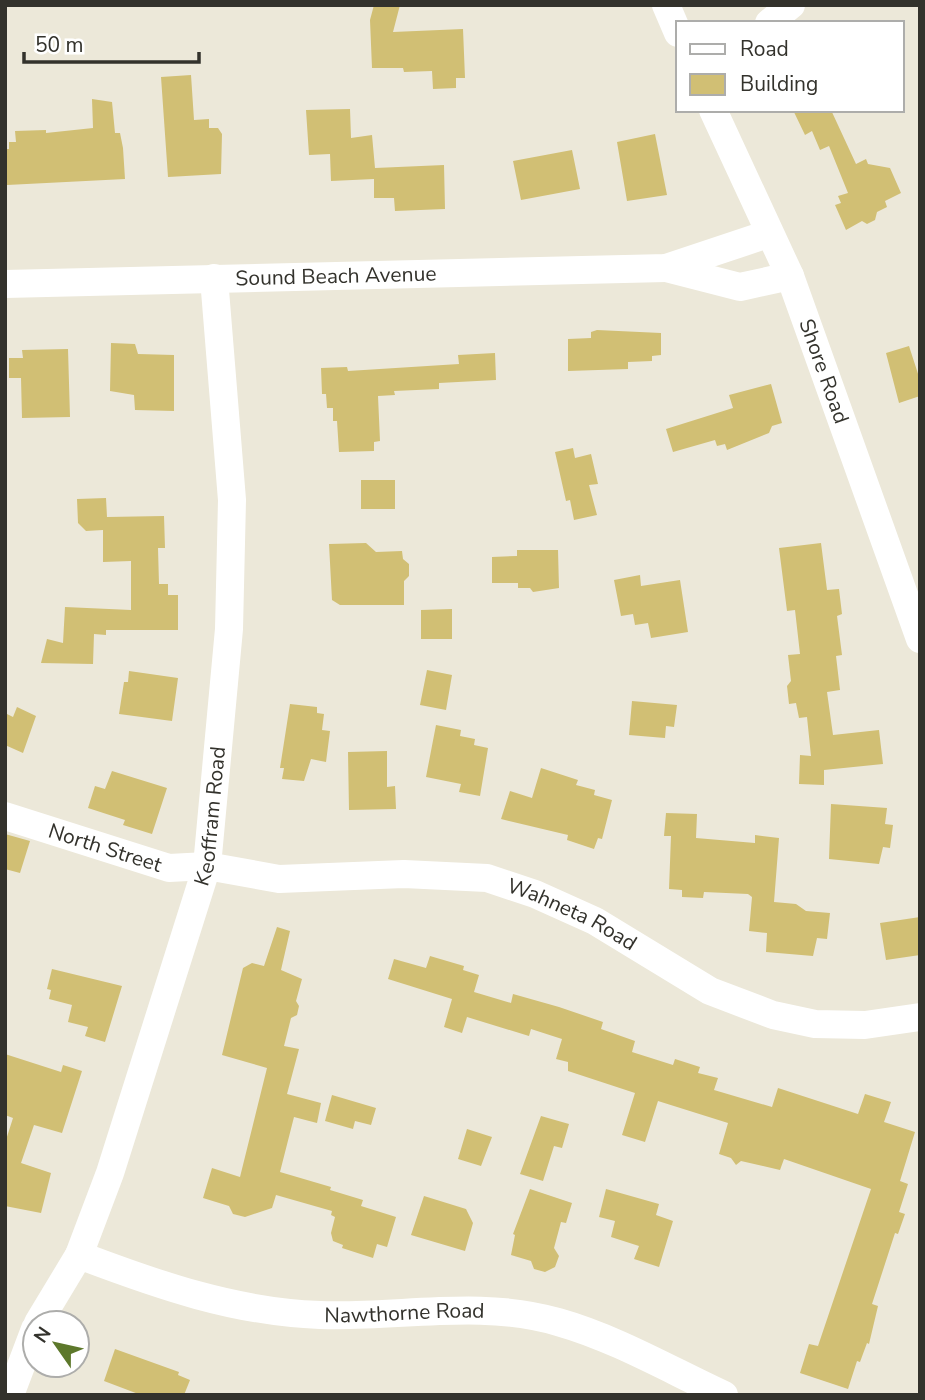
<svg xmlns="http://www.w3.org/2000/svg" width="925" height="1400" viewBox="0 0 925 1400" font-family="'Nunito Sans',sans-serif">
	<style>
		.building { fill: #d1bf74 }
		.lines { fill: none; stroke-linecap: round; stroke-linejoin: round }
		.street { stroke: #fff; stroke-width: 28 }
		.labels { text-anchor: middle; stroke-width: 7; stroke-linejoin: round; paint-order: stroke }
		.street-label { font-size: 21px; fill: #33322c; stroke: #fff }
	</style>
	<rect width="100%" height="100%" fill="#ece8d9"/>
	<path class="building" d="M374,5H400L393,32L463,29L465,78H456V88L433,89L432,71L404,72L403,68H372L370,20Z
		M191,75L194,120L209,119V128H218L222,134L221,174L168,177L161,77Z
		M92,99L112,102L115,133H120L123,148L125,179L7,185L6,149H9V142H16L15,131L46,130V133L93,128Z
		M350,109L351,138L372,135L375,168L444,165L445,209L395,211L394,198H374V179L331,181L330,154L309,155L306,110Z
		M793,110H831L856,164L866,159L868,164L890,168L901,193L885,201L887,207L877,212L875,220L867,224L862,221L846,230L835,205L841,203L838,196L848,193L829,146L820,150L812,131L805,135Z
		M655,134L667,195L627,201L617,142Z
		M572,150L580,189L521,200L513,161Z
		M597,330L661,333V355L652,356V361L628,362V369L568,371V339L591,338V332Z
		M111,343L135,344L138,354L174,355V411L135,410L134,395L110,391Z
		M909,346L920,380V396L899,403L886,353Z
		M68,349L70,417L22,418L21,378H9V358H23L22,350Z
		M495,353L496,380L439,383V389L394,391L395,395L378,396L380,441L374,442V451L339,452L337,421H333V408H327L326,394H322L321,368L347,367L348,371L459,364L458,355Z
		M771,384L782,423L772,426L769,433L727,450L725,444L717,446L715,440L673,452L666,429L733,408L729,395Z
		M573,448L575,458L591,454L598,484L589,485L597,515L574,520L570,500L566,501L555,452Z
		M361,480H395V509H361Z
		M106,498L107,517L164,516L165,548H158L159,584H168V595H178V630H106V635L94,634L93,664L41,663L47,639L63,643L65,607L131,610V561L103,562V530L86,531L78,523L77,499Z
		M366,543L376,552L402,551L403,559L409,564V576L404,581V605H340L332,600L329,544Z
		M821,543L827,590L839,589L842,614L837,616L842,655L836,656L840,690L827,692L833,735L879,730L883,764L824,770V785L799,784L800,755L811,756L807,717L799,718L796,703L789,704L787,686L791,681L788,655L800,654L795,610L787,611L779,548Z
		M517,550H558L559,588L533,592L530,588H518V583H492V557L517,556Z
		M640,575L641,586L680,580L688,632L651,638L648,623L635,625L633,614L621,616L614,580Z
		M452,609V639H421V610Z
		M427,670L452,675L446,710L420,705Z
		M129,671L178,678L172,721L119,714L124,682H128Z
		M632,701L677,705L674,727L666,726L665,738L629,735Z
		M290,704L317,707V713L324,714L322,730L330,731L326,762L311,759L304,781L282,779L284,768H280Z
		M17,707L36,716L23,753L5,745V713L13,717Z
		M436,725L461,730L460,736L475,739L474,745L488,748L480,796L459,792L461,784L426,777Z
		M387,751V787L395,786L396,809L349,810L348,752Z
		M541,768L578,780L576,785L595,790L594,795L612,800L602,839L598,838L594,849L567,840L568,835L501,819L510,791L532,798Z
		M112,771L167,788L152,834L123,825L125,820L88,808L95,786L105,789Z
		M831,804L887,808L885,824L893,825L890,848L883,847L879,864L829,859Z
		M666,813L697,814L696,838L755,843V835L779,838L774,902L796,904L806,911L830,913L827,939L817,938L813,956L766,952L767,933L749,931L752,897L748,894L704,892L703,898L682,897V890L669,889L671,836H664Z
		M5,834L30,841L20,873L5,869Z
		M920,917V955L886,960L880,923Z
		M277,927L290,931L281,970L302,979L296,1001L299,1006L297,1015L291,1018L284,1046L299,1049L287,1094L321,1103L317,1123L294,1117L280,1172L331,1187L330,1190L363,1200L361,1206L396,1217L387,1247L377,1244L373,1258L342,1248L343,1245L333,1241L331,1233L335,1217L331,1215L332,1211L276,1195L272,1208L245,1217L233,1214L229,1206L203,1198L212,1168L240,1177L267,1068L222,1055L243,968L252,963L264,966Z
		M430,956L464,966L463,970L479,975L474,992L511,1003L513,994L559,1007L603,1022L601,1029L635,1041L632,1052L673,1065L675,1059L700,1067L698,1073L718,1078L714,1090L772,1107L778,1088L858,1114L865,1094L891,1102L884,1122L915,1132L900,1181L908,1184L899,1212L905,1214L898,1234L895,1233L872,1304L878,1306L869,1344L867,1343L860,1362L857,1361L848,1389L800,1373L809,1344L818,1346L871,1189L784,1159L780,1170L741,1161L736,1165L731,1158L719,1154L728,1123L658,1101L645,1142L622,1135L635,1093L568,1071V1062L556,1059L562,1039L531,1029L529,1036L467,1017L462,1033L444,1027L452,999L388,979L394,959L426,968Z
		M52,969L122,986L105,1042L85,1036L88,1027L68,1022L72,1005L49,999L51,990L47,989Z
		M5,1054L61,1072L63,1065L82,1071L62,1133L34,1125L21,1163L51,1173L41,1213L5,1206V1143L13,1118L5,1115Z
		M332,1095L376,1108L371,1125L355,1121L353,1129L325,1121Z
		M541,1116L569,1124L562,1148L554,1146L543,1181L520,1174Z
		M467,1129L492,1137L481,1166L458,1159Z
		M530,1189L572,1203L566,1223L561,1222L554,1248L559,1256L555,1267L545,1272L534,1269L531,1261L511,1255L515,1235L513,1234Z
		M606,1189L659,1204L656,1215L673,1221L659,1267L634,1259L639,1246L611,1237L615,1221L599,1217Z
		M424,1196L466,1209L473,1223L465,1251L411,1235Z
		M115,1349L179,1372L178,1375L190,1380L184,1395H141L104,1381Z"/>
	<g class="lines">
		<g class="street">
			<path d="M666,5L678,33"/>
			<path d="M769,23L791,5"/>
			<path id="s1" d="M713,110L790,276L920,639"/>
			<path d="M666,268L740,287L790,276"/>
			<path id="s2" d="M5,284L666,268L768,234"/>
			<path id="s3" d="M5,816L169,868L207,866L279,879L404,874L487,878L535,894L595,921L710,991L773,1015L815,1024L865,1025L920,1017"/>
			<path id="s4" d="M79,1255C158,1285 235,1312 320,1315C400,1318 479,1299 558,1322C615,1338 670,1370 724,1395"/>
			<path id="s5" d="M38,1323L79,1255L110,1173L207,866L229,629L232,500L214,278"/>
			<path d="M10,1395L35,1329"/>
		</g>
	</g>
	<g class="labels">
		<g class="street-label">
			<text dy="7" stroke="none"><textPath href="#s2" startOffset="331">Sound Beach Avenue</textPath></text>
			<text dy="7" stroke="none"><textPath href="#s1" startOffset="284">Shore Road</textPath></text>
			<text dy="7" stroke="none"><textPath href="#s5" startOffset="539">Keoffram Road</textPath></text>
			<text dy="7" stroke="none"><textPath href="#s3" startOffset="105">North Street</textPath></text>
			<text dy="7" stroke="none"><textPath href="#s3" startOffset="584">Wahneta Road</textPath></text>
			<text dy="7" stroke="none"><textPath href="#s4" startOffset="334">Nawthorne Road</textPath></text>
		</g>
	</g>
	<rect width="925" height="1400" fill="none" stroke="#33322c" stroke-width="14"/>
	<rect x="676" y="21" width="228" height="91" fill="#ffffff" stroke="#adadab" stroke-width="2"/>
	<rect x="690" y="44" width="35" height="10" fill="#ffffff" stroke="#adadab" stroke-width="2"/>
	<text x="740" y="56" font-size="21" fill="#33322c">Road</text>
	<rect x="690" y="74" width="35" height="21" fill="#d1bf74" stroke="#adadab" stroke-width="2"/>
	<text x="740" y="91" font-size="21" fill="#33322c">Building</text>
	<g transform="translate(56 1344) rotate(304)"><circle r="33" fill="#ffffff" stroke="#adadab" stroke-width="2"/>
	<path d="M0-5L12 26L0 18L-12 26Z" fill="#5d782b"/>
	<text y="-10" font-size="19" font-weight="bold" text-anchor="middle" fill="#33322c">N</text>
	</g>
	<path d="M24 52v10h175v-10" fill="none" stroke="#33322c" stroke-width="3.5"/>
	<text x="35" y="52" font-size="21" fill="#33322c" stroke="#ffffff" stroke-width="5" paint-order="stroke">50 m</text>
</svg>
